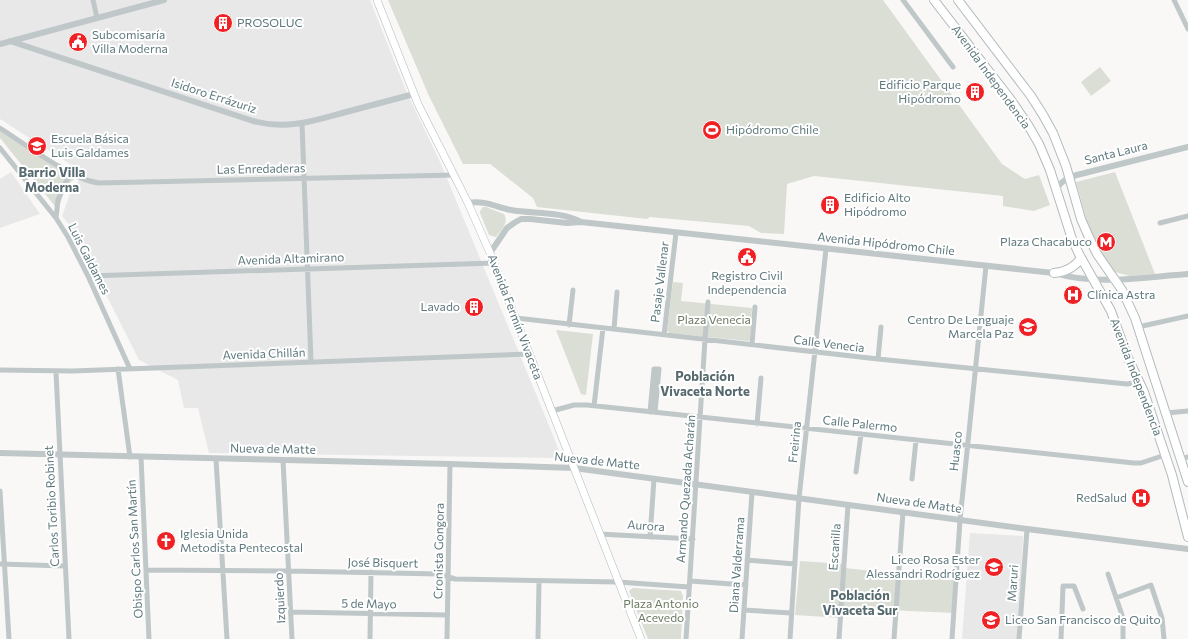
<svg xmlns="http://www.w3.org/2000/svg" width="1188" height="639" viewBox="0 0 1188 639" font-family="Commissioner,sans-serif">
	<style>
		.built { fill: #e7e8e7 }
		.green { fill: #dbded5 }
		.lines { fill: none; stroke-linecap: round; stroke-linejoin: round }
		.secondary-casing { stroke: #afbabc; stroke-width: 8 }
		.primary-casing { stroke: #b1babc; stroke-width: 10 }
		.minor { stroke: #bfc7c9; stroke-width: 5 }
		.tertiary { stroke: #bfc7c9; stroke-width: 6 }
		.secondary { stroke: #fff; stroke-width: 7 }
		.primary { stroke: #fff; stroke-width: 8 }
		.labels { text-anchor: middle; stroke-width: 4; stroke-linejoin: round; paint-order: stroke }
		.poi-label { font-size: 12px; fill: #5e787d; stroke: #fff; text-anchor: start }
		.street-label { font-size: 12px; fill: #5e787d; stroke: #fff }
		.park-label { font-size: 12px; fill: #6c7a61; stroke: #fff }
		.neighbourhood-label { font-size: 13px; font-weight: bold; fill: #55696e; stroke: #fff }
	</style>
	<rect width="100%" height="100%" fill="#f9f8f6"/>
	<path class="built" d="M0,0H370L407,93L441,164L550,428L561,456L560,458L209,453L198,408H184L178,380L139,360L73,229L62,216L70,194L84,173L0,119Z
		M11,172L40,214L0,228V179Z
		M970,533L1023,536L1018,639H962Z"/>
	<path class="green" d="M388,0H883L1002,164L1025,179L1039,175L1050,205L1034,211L1003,206V196L814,176L787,184L784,234L761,233L749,226L650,217L647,219L537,207L533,198L490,164H463L429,96Z
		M1100,67L1111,81L1091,96L1081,82Z
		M0,130L77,176L65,188L58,210L0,138Z
		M1115,172L1155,274L1130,276L1115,272L1101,253L1090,232L1076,182Z
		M483,207H486L504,214C509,223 502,229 496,237L489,235L480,213V211Z
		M673,282L683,283L681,301L752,308L750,340L748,341L669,333L667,331Z
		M556,330L593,334L586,395L581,394Z
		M800,561L845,564V568L955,580L954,613L842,608V618L795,615Z
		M633,588L681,591L683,596L681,639H648L629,591Z"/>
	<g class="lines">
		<defs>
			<path id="secondary" d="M377,0L418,104L468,203L490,253L641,639"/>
			<path id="primary" d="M934,0L1011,100L1028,125L1039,144L1050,170L1072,239L1079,254L1111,311L1128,358L1144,392L1172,475L1188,537
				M958,0L1031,96L1043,115L1053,133L1066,166L1081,219L1088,235L1097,254L1122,290L1135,318L1188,482
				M1054,273C1065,272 1075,267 1081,258"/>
		</defs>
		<use href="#secondary" class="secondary-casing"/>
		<use href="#primary" class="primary-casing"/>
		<path class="minor" d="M93,0L97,18
			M903,0L953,67
			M1174,0L1188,29
			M302,123L311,362
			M0,128C20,141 39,155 60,167C72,174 84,181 99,183L454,175
			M0,148L56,218L68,237L88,276L130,369
			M56,218L58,200L70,173
			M1160,223L1188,216
			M88,276L494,263
			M516,318L878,359L1127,384L1140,382
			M569,325L573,290
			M1138,327L1188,316
			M614,329L617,292
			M664,335L676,233
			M752,344L755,307
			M878,359L881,327
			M118,369L130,457
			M0,370L72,371L529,354
			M56,372L69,639
			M594,406L603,328
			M552,411L574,405H587L1134,463H1141L1165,455
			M650,412L654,369H659L655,412
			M1166,413L1188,411
			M757,424L761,378
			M141,457L149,639
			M216,459L227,639
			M1181,459L1188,457
			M283,460L292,639
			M856,472L861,434
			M912,479L916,440
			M0,491L9,639
			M599,534L693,539
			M650,537L654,479
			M747,560L795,564
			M0,564L65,566
			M147,570L289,571L439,574L455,579L618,582L689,587
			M1108,574L1122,615L1123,623V639
			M690,581L746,585
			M1116,598L1151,585L1162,618L1164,639
			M744,610L791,613
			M291,612L447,615
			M370,639L371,572
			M447,639L450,464
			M538,639L539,581
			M686,639L705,339L708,302
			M742,639L752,492
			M790,639L799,498L826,249
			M839,639L848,505
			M894,639L903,512
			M952,639L960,520L986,266
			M1019,639L1027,529
			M1061,639L1063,586H1074L1083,609"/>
		<path class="tertiary" d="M10,41L253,121C287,130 313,121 346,112C369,106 391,100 414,94
			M0,44L164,0
			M1056,191L1060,184L1069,177L1188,147
			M468,203C485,200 496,207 511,210C533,214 561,211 581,222
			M490,253L507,228L514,223L521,219H530L567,223L581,222L1054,273C1097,286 1144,277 1188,274
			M0,453L450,464L574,468L1027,529L1188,549"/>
		<use href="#secondary" class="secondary"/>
		<use href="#primary" class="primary"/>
	</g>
	<defs>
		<symbol id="building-disc" viewBox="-11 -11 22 22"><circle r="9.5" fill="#ef2125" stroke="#fff"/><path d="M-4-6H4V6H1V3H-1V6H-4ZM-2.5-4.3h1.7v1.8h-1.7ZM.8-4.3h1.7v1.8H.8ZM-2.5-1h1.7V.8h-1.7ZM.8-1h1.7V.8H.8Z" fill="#fff"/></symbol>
		<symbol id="civic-disc" viewBox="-11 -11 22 22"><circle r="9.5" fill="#ef2125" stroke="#fff"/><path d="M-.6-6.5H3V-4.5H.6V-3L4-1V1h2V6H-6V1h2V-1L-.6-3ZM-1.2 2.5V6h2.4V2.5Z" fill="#fff"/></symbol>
		<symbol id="stadium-disc" viewBox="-11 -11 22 22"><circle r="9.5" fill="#ef2125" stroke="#fff"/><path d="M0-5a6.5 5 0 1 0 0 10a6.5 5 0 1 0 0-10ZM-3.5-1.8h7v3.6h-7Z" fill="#fff"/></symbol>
		<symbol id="school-disc" viewBox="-11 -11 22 22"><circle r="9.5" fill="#ef2125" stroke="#fff"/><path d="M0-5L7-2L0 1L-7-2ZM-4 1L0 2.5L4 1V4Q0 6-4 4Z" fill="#fff"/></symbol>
		<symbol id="metro-disc" viewBox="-11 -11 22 22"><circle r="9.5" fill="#ef2125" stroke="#fff"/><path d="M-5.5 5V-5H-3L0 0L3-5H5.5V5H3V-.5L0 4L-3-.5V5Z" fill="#fff"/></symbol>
		<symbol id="hospital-disc" viewBox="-11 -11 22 22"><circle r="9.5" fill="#ef2125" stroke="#fff"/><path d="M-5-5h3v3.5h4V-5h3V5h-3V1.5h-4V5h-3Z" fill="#fff"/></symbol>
		<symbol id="church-disc" viewBox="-11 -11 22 22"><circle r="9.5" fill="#ef2125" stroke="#fff"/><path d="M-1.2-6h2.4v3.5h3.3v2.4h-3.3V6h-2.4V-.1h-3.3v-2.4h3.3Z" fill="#fff"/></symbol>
	</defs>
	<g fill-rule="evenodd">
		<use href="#building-disc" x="212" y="12" width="22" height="22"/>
		<use href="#civic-disc" x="67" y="31" width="22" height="22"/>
		<use href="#building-disc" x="964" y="81" width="22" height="22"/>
		<use href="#stadium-disc" x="701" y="119" width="22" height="22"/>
		<use href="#school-disc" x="26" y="135" width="22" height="22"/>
		<use href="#building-disc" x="819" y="194" width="22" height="22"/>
		<use href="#metro-disc" x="1095" y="231" width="22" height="22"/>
		<use href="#civic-disc" x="736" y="246" width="22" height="22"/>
		<use href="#hospital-disc" x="1062" y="284" width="22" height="22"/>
		<use href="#building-disc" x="463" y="296" width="22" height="22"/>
		<use href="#school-disc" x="1017" y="316" width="22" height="22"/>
		<use href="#hospital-disc" x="1130" y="487" width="22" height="22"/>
		<use href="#church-disc" x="155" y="530" width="22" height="22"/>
		<use href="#school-disc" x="983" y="556" width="22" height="22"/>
		<use href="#school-disc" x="980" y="609" width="22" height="22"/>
	</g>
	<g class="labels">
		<g class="poi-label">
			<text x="237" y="27">PROSOLUC</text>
			<text x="92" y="39">Subcomisaría<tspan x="92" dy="14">Villa Moderna</tspan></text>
			<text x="961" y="89" text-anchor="end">Edificio Parque<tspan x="961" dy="14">Hipódromo</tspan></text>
			<text x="726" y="134">Hipódromo Chile</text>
			<text x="51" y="143">Escuela Básica<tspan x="51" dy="14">Luis Galdames</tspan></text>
			<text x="844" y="202">Edificio Alto<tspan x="844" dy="14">Hipódromo</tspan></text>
			<text x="1092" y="246" text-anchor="end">Plaza Chacabuco</text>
			<text x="747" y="280" text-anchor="middle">Registro Civil<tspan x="747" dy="14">Independencia</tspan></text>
			<text x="1087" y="299">Clínica Astra</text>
			<text x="460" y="311" text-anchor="end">Lavado</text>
			<text x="1014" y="324" text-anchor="end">Centro De Lenguaje<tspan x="1014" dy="14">Marcela Paz</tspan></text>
			<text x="1127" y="502" text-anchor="end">RedSalud</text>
			<text x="180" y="538">Iglesia Unida<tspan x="180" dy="14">Metodista Pentecostal</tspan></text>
			<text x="980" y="564" text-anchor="end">Liceo Rosa Ester<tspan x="980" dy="14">Alessandri Rodríguez</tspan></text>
			<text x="1005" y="624">Liceo San Francisco de Quito</text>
		</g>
		<g class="street-label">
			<text transform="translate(991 77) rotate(54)" y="4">Avenida Independencia</text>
			<text transform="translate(214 96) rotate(18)" y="4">Isidoro Errázuriz</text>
			<text transform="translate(1116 153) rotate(-14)" y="4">Santa Laura</text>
			<text transform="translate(261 169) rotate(-1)" y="4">Las Enredaderas</text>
			<text transform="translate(886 244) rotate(6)" y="4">Avenida Hipódromo Chile</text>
			<text transform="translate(89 259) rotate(63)" y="4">Luis Galdames</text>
			<text transform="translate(291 259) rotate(-2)" y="4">Avenida Altamirano</text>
			<text transform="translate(660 282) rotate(-83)" y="4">Pasaje Vallenar</text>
			<text transform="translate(515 317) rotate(69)" y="4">Avenida Fermín Vivaceta</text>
			<text transform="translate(829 344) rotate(7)" y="4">Calle Venecia</text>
			<text transform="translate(264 354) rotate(-2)" y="4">Avenida Chillán</text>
			<text transform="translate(1136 377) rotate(69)" y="4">Avenida Independencia</text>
			<text transform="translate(860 424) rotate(6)" y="4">Calle Palermo</text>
			<text transform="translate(795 442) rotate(-84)" y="4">Freirina</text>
			<text transform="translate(273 449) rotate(1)" y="4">Nueva de Matte</text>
			<text transform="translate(956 451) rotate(-84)" y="4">Huasco</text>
			<text transform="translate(597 461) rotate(6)" y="4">Nueva de Matte</text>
			<text transform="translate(686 489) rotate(-86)" y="4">Armando Quezada Acharán</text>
			<text transform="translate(919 503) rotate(8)" y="4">Nueva de Matte</text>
			<text transform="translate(52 506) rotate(-93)" y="4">Carlos Toribio Robinet</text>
			<text transform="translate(646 526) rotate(4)" y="4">Aurora</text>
			<text transform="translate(835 547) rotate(-86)" y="4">Escanilla</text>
			<text transform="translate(135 549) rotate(-93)" y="4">Obispo Carlos San Martín</text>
			<text transform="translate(439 551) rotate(-89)" y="4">Cronista Gongora</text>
			<text transform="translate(383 563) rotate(1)" y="4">José Bisquert</text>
			<text transform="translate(737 565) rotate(-86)" y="4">Diana Valderrama</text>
			<text transform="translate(1013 583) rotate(-86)" y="4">Maruri</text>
			<text transform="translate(280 598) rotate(-93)" y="4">Izquierdo</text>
			<text transform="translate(369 604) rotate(1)" y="4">5 de Mayo</text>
		</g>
		<g class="park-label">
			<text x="714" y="324">Plaza Venecia</text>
			<text x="661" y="608">Plaza Antonio<tspan x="661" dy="14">Acevedo</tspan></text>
		</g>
		<g class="neighbourhood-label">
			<text x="52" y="177">Barrio Villa<tspan x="52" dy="15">Moderna</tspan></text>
			<text x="705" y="381">Población<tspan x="705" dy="15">Vivaceta Norte</tspan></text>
			<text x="860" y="600">Población<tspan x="860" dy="15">Vivaceta Sur</tspan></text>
		</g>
	</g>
</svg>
